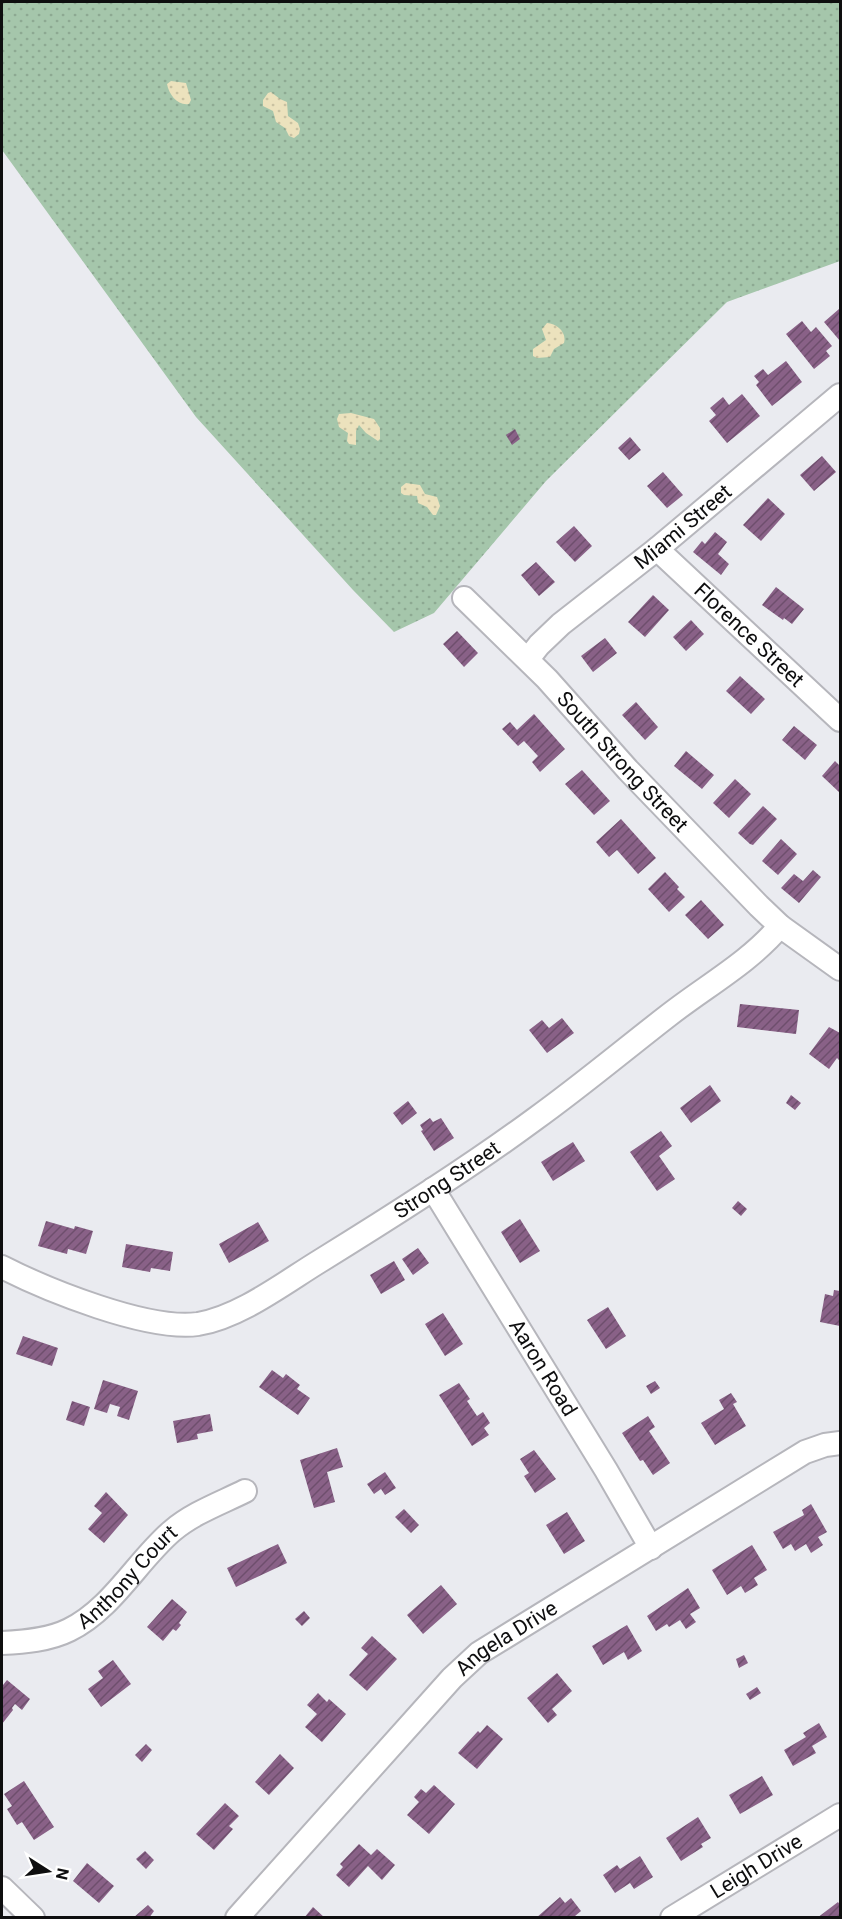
<svg xmlns="http://www.w3.org/2000/svg" width="842" height="1919" viewBox="0 0 842 1919" font-family="Roboto,sans-serif">
	<style>
		.grass { fill: url(#grass-dots) }
		.sand { fill: url(#sand-dots) }
		.building { fill: url(#building-hatch) }
		.lines { fill: none; stroke-linecap: round; stroke-linejoin: round }
		.minor-casing { stroke: #b6b6bc; stroke-width: 26 }
		.minor { stroke: #fff; stroke-width: 22 }
		.labels { text-anchor: middle; stroke-width: 6; stroke-linejoin: round; paint-order: stroke }
		.street-label { font-size: 21px; fill: #0e0e0f; stroke: #fff }
	</style>
	<defs>
		<pattern id="grass-dots" width="8" height="8" patternUnits="userSpaceOnUse" patternTransform="scale(1.5)"><rect width="8" height="8" fill="#a5c6ab"/><path d="M2 2h.1M6 6h.1" fill="none" stroke="#8da992" stroke-width="1.8" stroke-linecap="round"/></pattern>
		<pattern id="sand-dots" width="8" height="8" patternUnits="userSpaceOnUse" patternTransform="scale(1.5)"><rect width="8" height="8" fill="#ece2bd"/><path d="M2 2h.1M6 6h.1" fill="none" stroke="#c9c1a1" stroke-width="1.8" stroke-linecap="round"/></pattern>
		<pattern id="building-hatch" width="6" height="6" patternUnits="userSpaceOnUse" patternTransform="scale(1.5)"><rect width="6" height="6" fill="#896187"/><path d="M-1 1l2-2M0 6l6-6M5 7l2-2" fill="none" stroke="#6e4e6d"/></pattern>
	</defs>
	<rect width="100%" height="100%" fill="#eaebf0"/>
	<path class="grass" d="M2,2H840V261L727,302L546,481L434,613L394,632L353,590L196,417L2,150Z"/>
	<path class="sand" d="M171,81L186,83L191,100L189,104C178,106 169,95 167,84Z
		M271,92L280,99L287,102L288,116L298,123L300,129L299,134L294,138L289,136L285,128L276,122L273,111L263,106V100L268,93Z
		M547,323C557,324 567,332 564,343L554,349L550,357L537,358L533,356V349L546,340L542,329Z
		M351,413L374,419L380,428V439L378,441L366,433L359,425L356,431V445L349,444L347,441L348,433L339,427L337,419L339,414Z
		M406,483L420,485L425,494L437,497L440,506L436,515H433L427,507L418,503L417,496L404,495L401,493V487Z"/>
	<path class="building" d="M839,309L840,311V341L824,322Z
		M802,321L811,332L816,327L832,346L826,351L830,356L814,369L786,334Z
		M786,361L802,382L772,406L756,385L759,382L754,376L763,369L768,375Z
		M742,394L760,416L727,443L709,421L716,415L710,408L723,397L729,405Z
		M515,429L520,439L512,445L506,435Z
		M630,437L641,450L629,460L618,448Z
		M822,456L836,472L814,491L800,475Z
		M663,472L683,495L667,508L647,486Z
		M768,498L785,514L761,541L743,525Z
		M574,526L592,546L575,562L556,542Z
		M715,532L727,542L718,554L729,564L721,575L693,552L702,541L705,544Z
		M536,562L555,582L539,596L521,575Z
		M776,587L804,609L792,624L784,618L783,620L762,605Z
		M653,595L669,610L645,637L628,622Z
		M691,620L704,634L686,651L673,637Z
		M457,631L478,653L464,667L443,644Z
		M605,638L617,653L593,672L581,656Z
		M740,676L765,699L751,714L726,691Z
		M636,702L658,727L645,740L622,715Z
		M534,714L565,749L540,772L532,762L538,756L524,741L518,746L502,729L510,722L517,730Z
		M794,726L817,745L805,760L782,740Z
		M686,751L714,775L702,789L674,766Z
		M835,761L840,766V793L822,776Z
		M582,770L610,801L594,815L565,784Z
		M735,779L751,794L729,818L713,803Z
		M763,806L777,819L753,845L750,844L738,833Z
		M621,819L656,858L638,874L617,850L609,857L596,842Z
		M781,839L797,854L778,875L762,861Z
		M813,870L821,877L799,903L781,888L794,874L803,881Z
		M665,872L679,887L677,889L685,897L669,912L648,889Z
		M701,900L724,925L708,939L685,915Z
		M740,1004L799,1010L796,1034L737,1027Z
		M562,1018L574,1033L547,1053L529,1030L542,1020L549,1028Z
		M829,1027L840,1033V1061L837,1058L829,1069L809,1054Z
		M710,1085L721,1101L691,1123L680,1108Z
		M791,1095L801,1103L795,1110L786,1103Z
		M408,1101L417,1113L402,1125L393,1113Z
		M430,1118L433,1122L441,1118L454,1138L434,1151L421,1131L423,1130L420,1125Z
		M661,1131L672,1146L659,1156L675,1179L657,1191L630,1152Z
		M573,1142L585,1161L553,1181L541,1162Z
		M738,1201L747,1209L741,1216L732,1208Z
		M520,1219L540,1251L520,1263L501,1232Z
		M46,1221L74,1229L75,1226L93,1231L86,1254L68,1249L67,1254L38,1246Z
		M258,1222L269,1241L229,1263L219,1244Z
		M126,1244L173,1252L170,1271L151,1268L150,1272L122,1267Z
		M418,1248L429,1263L413,1275L402,1259Z
		M394,1261L405,1280L381,1294L370,1275Z
		M834,1290L840,1291V1326L820,1322L825,1294L833,1296Z
		M608,1307L626,1336L606,1349L587,1320Z
		M443,1313L463,1344L445,1356L425,1324Z
		M23,1336L58,1348L52,1366L16,1354Z
		M272,1370L283,1378L286,1374L300,1385L297,1389L310,1398L298,1415L259,1387Z
		M103,1380L138,1391L129,1420L117,1416L120,1407L110,1404L107,1413L94,1409Z
		M655,1381L660,1388L651,1394L646,1386Z
		M459,1383L470,1399L467,1401L477,1416L483,1412L490,1423L484,1428L489,1435L472,1446L439,1395Z
		M731,1393L737,1402L733,1404L746,1426L715,1445L701,1423L724,1409L719,1400Z
		M72,1401L90,1407L84,1426L66,1420Z
		M210,1414L213,1431L197,1434L198,1439L177,1443L173,1421Z
		M648,1416L655,1427L649,1431L670,1463L653,1475L643,1460L640,1461L622,1433Z
		M337,1448L343,1467L327,1472L335,1502L314,1508L300,1460Z
		M534,1450L556,1479L535,1493L524,1476L529,1473L520,1459Z
		M385,1472L396,1488L385,1495L381,1489L374,1494L367,1484Z
		M106,1492L128,1515L104,1543L88,1529L102,1513L94,1506Z
		M811,1504L827,1532L818,1537L823,1545L811,1553L806,1544L795,1551L791,1544L783,1549L773,1532L804,1515L802,1510Z
		M404,1509L419,1525L411,1533L395,1517Z
		M567,1512L585,1541L564,1554L546,1525Z
		M278,1544L287,1563L236,1587L227,1568Z
		M752,1545L767,1570L754,1578L758,1585L745,1593L741,1586L727,1595L712,1570Z
		M441,1585L457,1604L423,1634L407,1615Z
		M688,1588L700,1608L690,1614L696,1622L686,1629L680,1620L669,1627L667,1624L656,1631L647,1616Z
		M172,1599L187,1612L179,1623L181,1625L176,1631L173,1629L163,1641L147,1627Z
		M304,1611L310,1618L302,1626L295,1619Z
		M627,1625L642,1651L628,1660L624,1652L603,1665L592,1646Z
		M372,1636L397,1659L367,1691L349,1675L368,1654L361,1648Z
		M744,1655L748,1663L739,1668L736,1659Z
		M113,1660L131,1684L101,1707L88,1689L103,1678L98,1671Z
		M557,1673L572,1691L552,1709L557,1715L548,1723L527,1698Z
		M7,1680L30,1699L22,1710L15,1704L12,1708L13,1710L2,1724V1684L3,1685Z
		M757,1687L761,1693L750,1700L746,1694Z
		M318,1693L327,1702L329,1699L346,1714L322,1742L305,1727L317,1714L307,1705Z
		M819,1723L827,1737L812,1746L816,1753L793,1766L784,1750L806,1737L803,1733Z
		M487,1725L503,1739L477,1769L458,1753L478,1731L480,1733Z
		M146,1744L152,1750L142,1762L135,1755Z
		M280,1754L294,1768L269,1795L255,1782Z
		M762,1776L773,1795L740,1814L729,1795Z
		M24,1781L54,1827L34,1840L22,1822L17,1825L7,1809L12,1806L4,1794Z
		M434,1785L455,1804L429,1834L407,1815L419,1802L414,1797L421,1789L426,1793Z
		M225,1803L239,1816L229,1826L233,1829L214,1850L196,1834Z
		M698,1817L711,1838L701,1844L703,1847L681,1861L666,1838Z
		M359,1844L371,1855L377,1849L395,1865L382,1880L368,1866L349,1887L336,1875L343,1867L340,1864Z
		M145,1851L154,1860L146,1869L136,1859Z
		M640,1856L653,1877L634,1889L630,1883L615,1893L603,1875L617,1865L620,1869Z
		M87,1863L114,1886L99,1903L73,1881Z
		M560,1897L565,1903L571,1898L581,1911L575,1916L578,1918H536Z
		M838,1902L840,1905V1918H817Z
		M148,1905L154,1911L149,1918H133Z
		M313,1907L325,1918H304Z"/>
	<g class="lines">
		<defs>
			<g id="minor">
				<path id="s1" d="M657,549L840,720"/>
				<path id="s2" d="M464,598L547,679L628,770L759,906L780,926L840,969"/>
				<path id="s3" d="M528,659L539,645L561,624L657,549L840,395"/>
				<path id="s4" d="M433,1189L606,1470L651,1548"/>
				<path id="s5" d="M2,1267C47,1290 148,1331 198,1324C240,1317 284,1283 320,1261C393,1216 466,1170 535,1119C581,1086 625,1049 669,1015C706,986 750,962 780,926"/>
				<path id="s6" d="M2,1643C24,1642 49,1640 69,1630C112,1609 137,1561 172,1531C193,1513 221,1503 245,1491"/>
				<path d="M2,1888L33,1918"/>
				<path id="s7" d="M237,1918L452,1678L479,1653L805,1452L825,1445L840,1443"/>
				<path id="s8" d="M672,1918L840,1815"/>
			</g>
		</defs>
		<use href="#minor" class="minor-casing"/>
		<use href="#minor" class="minor"/>
	</g>
	<g class="labels">
		<g class="street-label">
			<text dy="7" stroke="none"><textPath href="#s3" startOffset="204">Miami Street</textPath></text>
			<text dy="7" stroke="none"><textPath href="#s1" startOffset="126">Florence Street</textPath></text>
			<text dy="7" stroke="none"><textPath href="#s2" startOffset="228">South Strong Street</textPath></text>
			<text dy="7" stroke="none"><textPath href="#s5" startOffset="495">Strong Street</textPath></text>
			<text dy="7" stroke="none"><textPath href="#s4" startOffset="210">Aaron Road</textPath></text>
			<text dy="7" stroke="none"><textPath href="#s6" startOffset="148">Anthony Court</textPath></text>
			<text dy="7" stroke="none"><textPath href="#s7" startOffset="390">Angela Drive</textPath></text>
			<text dy="7" stroke="none"><textPath href="#s8" startOffset="99">Leigh Drive</textPath></text>
		</g>
	</g>
	<rect width="842" height="1919" fill="none" stroke="#0e0e0f" stroke-width="6"/>
	<g transform="translate(48 1871) rotate(102)" stroke="#ffffff" stroke-width="4.5" paint-order="stroke">
	<path d="M0-4.5L10 22L0 15L-10 22Z" fill="#0e0e0f"/>
	<text y="-9" font-size="16" font-weight="bold" text-anchor="middle" fill="#0e0e0f">N</text>
	</g>
</svg>
